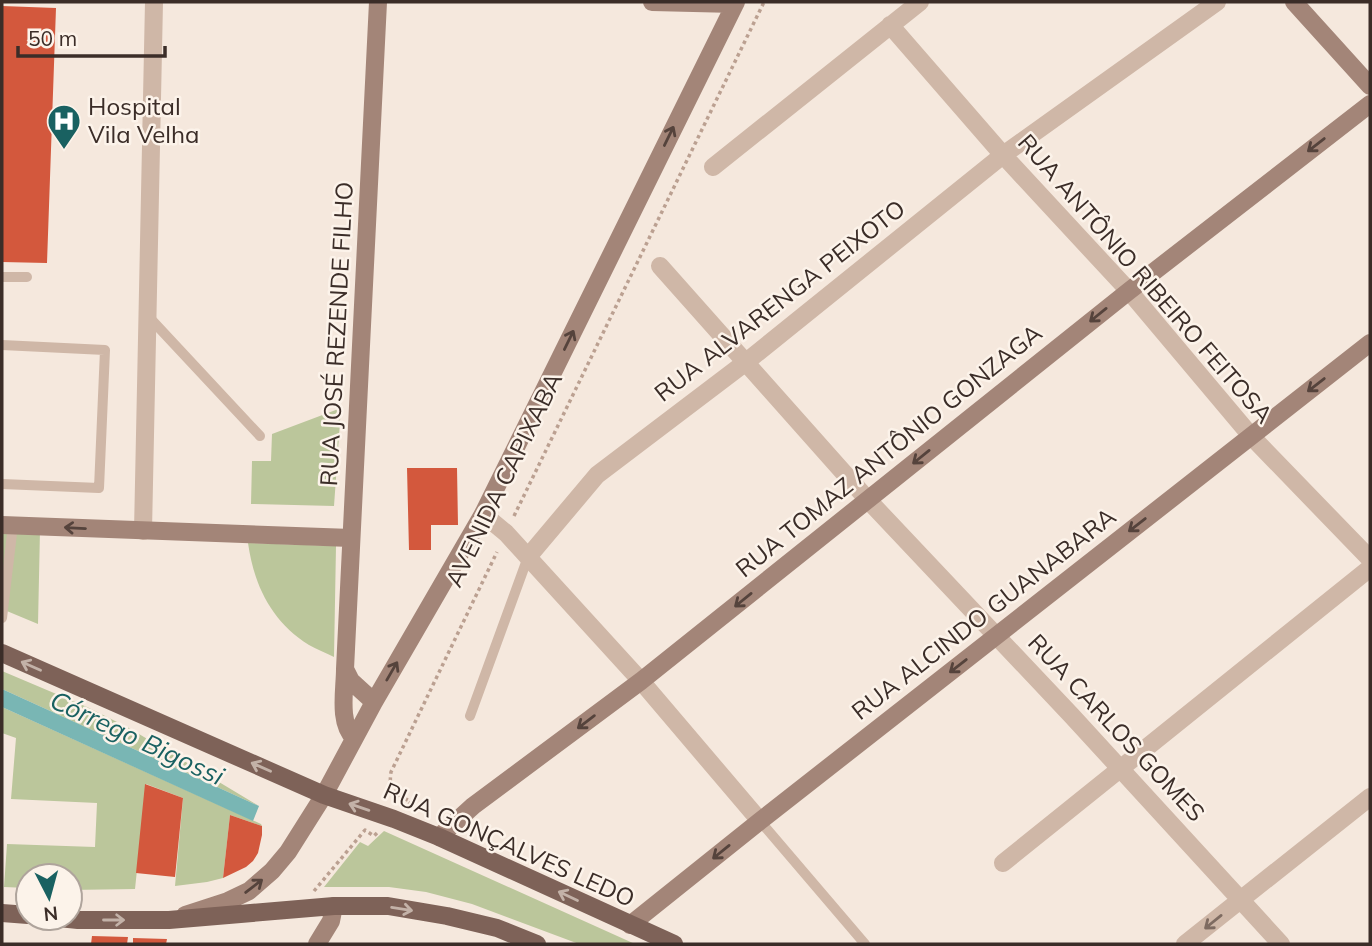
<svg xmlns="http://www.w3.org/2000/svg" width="1372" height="946" viewBox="0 0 1372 946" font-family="Mulish,sans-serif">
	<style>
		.green { fill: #bbc69b }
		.water { fill: #79b6b4 }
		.building { fill: #d3583d }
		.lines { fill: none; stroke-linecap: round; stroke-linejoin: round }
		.path { stroke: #bba091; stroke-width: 3.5; stroke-dasharray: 3.5 3.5; stroke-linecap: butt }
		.lane { stroke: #cfb7a7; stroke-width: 10 }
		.street { stroke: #cfb7a7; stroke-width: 18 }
		.secondary { stroke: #a38578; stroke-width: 18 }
		.primary { stroke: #7e6258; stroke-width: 18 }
		.oneway { stroke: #55433c }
		.oneway2 { stroke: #c3b2a8 }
		.oneway3 { stroke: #7e6b61 }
		.labels { text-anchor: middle; stroke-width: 5; stroke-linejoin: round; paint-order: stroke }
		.poi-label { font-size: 24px; fill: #3b2d28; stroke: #fcf3ea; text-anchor: start }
		.street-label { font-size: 24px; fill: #3b2d28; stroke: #fcf3ea }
		.water-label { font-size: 26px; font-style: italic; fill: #196161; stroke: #fcf3ea }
	</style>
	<rect width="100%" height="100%" fill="#f5e8dd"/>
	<path class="green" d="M341,408L334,506L251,504L252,461H271L272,434Z
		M2,528L40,530L38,624L2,609Z
		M248,543L336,546L334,657C326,653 316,649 309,645C271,621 254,585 248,543Z
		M2,671L87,707L129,728L259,806L2,689Z
		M2,707L261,824L262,826L230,815L223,878L207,882L175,886L183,798L146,784L135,889L70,890V876H28V888L4,887L7,844L95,847L97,803L11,799L16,738L2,733Z
		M384,831L635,944H579L472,904L426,892L389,887H324L360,842L368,846Z"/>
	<path class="water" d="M2,689L259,806L253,821L2,707Z"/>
	<path class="building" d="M2,6L56,8L47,263L2,262Z
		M407,468H457L458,525H431V550H409Z
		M145,784L183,798L175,877L136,873Z
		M230,815L262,826V835L258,853L253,861L246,867L223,878Z
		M92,936L128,937L127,944H91Z
		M133,938L167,939L166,944H133Z"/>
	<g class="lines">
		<path class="path" d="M514,516L764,2
			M409,805L411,802C396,793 388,792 391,772L497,552
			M314,891L365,830L374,836L377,833"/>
		<path class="lane" d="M2,277H27
			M148,316L260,436
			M2,345L105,350L99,488L2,484
			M2,618L13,525
			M470,716L528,557
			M760,821L865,944"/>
		<path class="street" d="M890,25L1003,155L1129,291L1251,436L1370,559
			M713,167L920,2
			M660,266L868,500L1072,716L1281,944
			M483,514L506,533L641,681L760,821
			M143,531L154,2
			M528,557L597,475L746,362L1003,155L1217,2
			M1003,863L1370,568
			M1185,944L1370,797"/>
		<path class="secondary" d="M652,2L735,4
			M1294,2L1370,86
			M2,525L351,538
			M345,669L351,681L374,702
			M354,738C338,722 345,690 345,669L378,2
			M439,837L473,806L641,681L1129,291L1370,104
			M185,915L228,901L249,891L272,871L288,852L324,795L374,702L483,514L736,2
			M630,925L760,821L1370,343
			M317,944L331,921L334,906"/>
		<path class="primary" d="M2,653L324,795L394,819L439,837L674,944
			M2,913L28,915
			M59,918L78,920H169L334,906H388L447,916L497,928L537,944"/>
	</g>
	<defs><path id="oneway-shaft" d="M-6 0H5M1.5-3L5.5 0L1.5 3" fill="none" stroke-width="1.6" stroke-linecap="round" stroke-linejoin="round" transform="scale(1.75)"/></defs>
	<g class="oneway">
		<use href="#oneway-shaft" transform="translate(669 136) rotate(-64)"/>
		<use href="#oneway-shaft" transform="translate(1316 145) rotate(142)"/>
		<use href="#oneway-shaft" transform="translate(1098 315) rotate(141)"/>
		<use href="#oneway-shaft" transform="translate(569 340) rotate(-64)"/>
		<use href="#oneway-shaft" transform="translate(1316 385) rotate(142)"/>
		<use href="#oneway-shaft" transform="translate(921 457) rotate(141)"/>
		<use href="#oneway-shaft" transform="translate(1137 525) rotate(142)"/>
		<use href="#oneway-shaft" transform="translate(75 528) rotate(-177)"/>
		<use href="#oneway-shaft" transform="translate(743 600) rotate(141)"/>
		<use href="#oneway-shaft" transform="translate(958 666) rotate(142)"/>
		<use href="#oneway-shaft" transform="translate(392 671) rotate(-60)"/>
		<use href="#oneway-shaft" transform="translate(586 722) rotate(143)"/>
		<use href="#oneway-shaft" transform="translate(721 852) rotate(141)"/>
		<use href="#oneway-shaft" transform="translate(254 886) rotate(-38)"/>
	</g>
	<g class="oneway2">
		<use href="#oneway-shaft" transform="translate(31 666) rotate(-156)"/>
		<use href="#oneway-shaft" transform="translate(261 767) rotate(-156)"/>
		<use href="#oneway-shaft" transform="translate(359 807) rotate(-161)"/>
		<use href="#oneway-shaft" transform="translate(568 896) rotate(-155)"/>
		<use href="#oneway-shaft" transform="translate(402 909) rotate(9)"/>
		<use href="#oneway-shaft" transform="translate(114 920)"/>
	</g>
	<use class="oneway3" href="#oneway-shaft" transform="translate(1213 922) rotate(141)"/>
	<defs>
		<symbol id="hospital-pin" viewBox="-11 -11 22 30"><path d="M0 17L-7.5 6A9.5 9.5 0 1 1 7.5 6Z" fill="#196161" stroke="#fcf3ea"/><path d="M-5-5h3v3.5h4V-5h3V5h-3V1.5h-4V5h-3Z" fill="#fff"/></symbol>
	</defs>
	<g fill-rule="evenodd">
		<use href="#hospital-pin" x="45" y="102" width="38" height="52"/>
	</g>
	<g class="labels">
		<g class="poi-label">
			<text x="88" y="115">Hospital<tspan x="88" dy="28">Vila Velha</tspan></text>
		</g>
		<g class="street-label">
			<text transform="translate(1145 279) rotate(49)" y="8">RUA ANTÔNIO RIBEIRO FEITOSA</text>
			<text transform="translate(780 301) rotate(-38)" y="8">RUA ALVARENGA PEIXOTO</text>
			<text transform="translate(337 334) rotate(-87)" y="8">RUA JOSÉ REZENDE FILHO</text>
			<text transform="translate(889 451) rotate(-39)" y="8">RUA TOMAZ ANTÔNIO GONZAGA</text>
			<text transform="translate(504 480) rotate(-64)" y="8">AVENIDA CAPIXABA</text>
			<text transform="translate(984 614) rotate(-38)" y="8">RUA ALCINDO GUANABARA</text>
			<text transform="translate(1116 728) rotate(47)" y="8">RUA CARLOS GOMES</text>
			<text transform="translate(509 845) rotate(24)" y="8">RUA GONÇALVES LEDO</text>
		</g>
		<g class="water-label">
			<text transform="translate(137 738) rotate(25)" y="9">Córrego Bigossi</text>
		</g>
	</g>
	<rect width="1372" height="946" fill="none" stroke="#3b2d28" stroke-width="7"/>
	<g transform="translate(49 897) rotate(174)"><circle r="33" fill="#fcf3ea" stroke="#afa49c" stroke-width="2"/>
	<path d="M0-5L12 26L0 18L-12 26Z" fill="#196161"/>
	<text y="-10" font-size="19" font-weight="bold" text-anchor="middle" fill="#3b2d28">N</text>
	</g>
	<path d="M18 46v10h147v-10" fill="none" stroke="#3b2d28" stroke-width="3.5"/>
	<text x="28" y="46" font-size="21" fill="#3b2d28" stroke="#fcf3ea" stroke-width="5" paint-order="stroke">50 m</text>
</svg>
